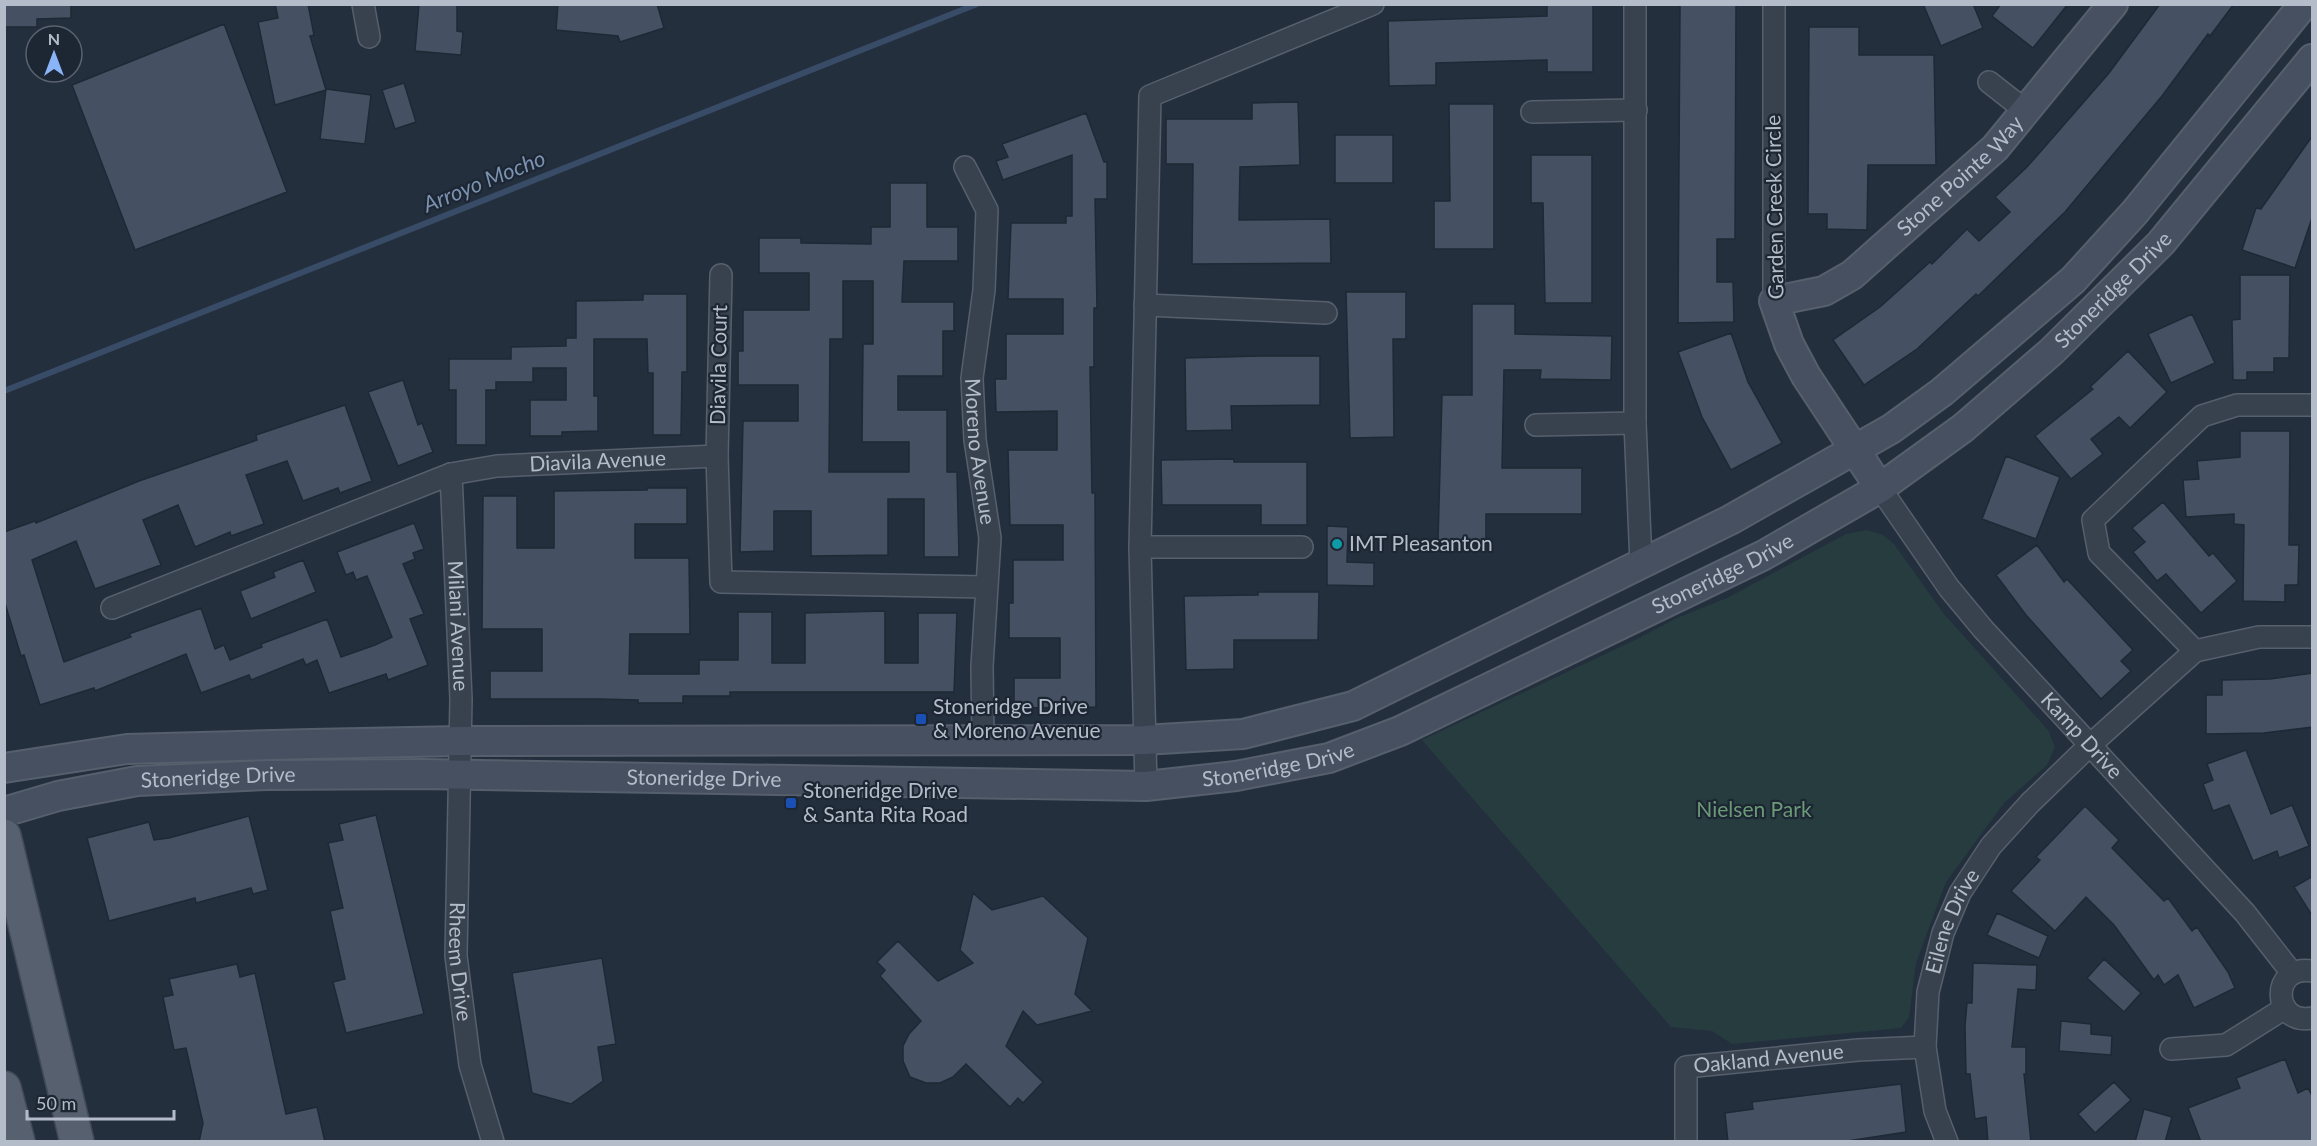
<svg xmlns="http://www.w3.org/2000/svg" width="2317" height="1146" viewBox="0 0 2317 1146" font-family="Lato,sans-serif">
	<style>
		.green { fill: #263c3f }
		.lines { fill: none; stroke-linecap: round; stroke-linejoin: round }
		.stream { stroke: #394c67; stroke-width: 6 }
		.building { fill: #455162; stroke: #1f2835; stroke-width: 1.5; fill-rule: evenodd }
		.street-casing { stroke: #565f6c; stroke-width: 24 }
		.secondary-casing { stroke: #565f6c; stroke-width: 32 }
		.primary-casing { stroke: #414a57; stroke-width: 36 }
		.street { stroke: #38414e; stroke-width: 21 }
		.secondary { stroke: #465061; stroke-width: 28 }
		.primary { stroke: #56606e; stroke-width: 33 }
		.culture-dot { fill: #0f9aa8; stroke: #1d2633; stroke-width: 2 }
		.transit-dot { fill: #1a4fb4; stroke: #1d2633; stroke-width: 2 }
		.labels { text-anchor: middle; stroke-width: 4.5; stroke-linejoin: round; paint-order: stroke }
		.street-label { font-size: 21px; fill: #b4bcc9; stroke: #1d2633 }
		.poi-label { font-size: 21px; fill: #b4bcc9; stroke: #1d2633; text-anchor: start }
		.park-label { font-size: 21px; fill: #6b9a76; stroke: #1d2633 }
		.water-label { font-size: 22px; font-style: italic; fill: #7c92b1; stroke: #1d2633 }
	</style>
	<rect width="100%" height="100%" fill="#242f3e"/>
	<path class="green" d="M1867,530L1883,535L1894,544L1944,614L2048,730L2055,747L2047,765L2004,803L1946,882L1916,963L1909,1017L1901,1028L1732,1044L1712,1031L1671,1027L1422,740L1633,641L1677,618L1727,598L1846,534Z"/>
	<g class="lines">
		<path class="stream" d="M4,391L977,4"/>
	</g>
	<path class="building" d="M4,4H71V18L37,19V27H4Z
		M275,4H308L314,35L310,36L326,90L275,105L258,22L278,18Z
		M419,4H457V31L463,32L461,55L415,51Z
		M558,4H657L664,28L620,42L618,36L556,30Z
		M1547,4H1593V72H1547V60L1436,63V85L1389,86L1388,21L1547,16Z
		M1680,4H1736L1735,239H1717V282H1733L1734,322L1678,323Z
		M1923,4H1973L1983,28L1941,46Z
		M2001,4H2068L2033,48L1992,16Z
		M2160,4H2234L2210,36L2208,34L2162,96L2065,212L1978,296L1976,294L1917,349L1864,385L1833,340L1880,307L1930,262L1932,264L1967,229L1979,241L2010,212L1995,197L2027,167L2109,73Z
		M224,24L287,192L135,250L72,85Z
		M1809,27H1859V55H1934L1936,165H1868L1867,230L1827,229V214H1808Z
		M404,83L416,122L395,129L382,90Z
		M326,89L371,95L365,144L320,139Z
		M1298,102L1300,165L1240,167L1239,220L1330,219L1331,263L1192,264L1193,164H1166V119H1252V103Z
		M1449,104H1494V249H1434V201H1450Z
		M1086,113L1104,162H1107V199H1095L1097,308H1094V367H1090L1092,493H1095L1096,707L1014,708V678H1060V638H1009V603H1013V560H1063V525H1010L1008,450H1057V411L996,412L995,379H1006V334H1063V299H1008L1011,223H1066V216H1072V155L1003,180L996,161L1008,157L1002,144Z
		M1335,135H1393V183H1335Z
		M2313,135V215L2295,268L2242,250L2256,208L2261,209Z
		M1531,155H1592V303H1545L1543,203H1531Z
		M890,183H927V227H958V261H904L902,302H954V331H943V376H898V410H947V472H957L959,557H924V499H888V555L811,556V511H774V551L740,552L743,421H798V385H738V351H743V310H809V273H759V238H801V243L871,244V227H890ZM843,281H873V344H863L862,442H909V472H829L830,339H843Z
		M2240,275H2290L2289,358H2274V372H2247V380H2233L2232,320L2240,319Z
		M1346,292H1406V339H1393L1394,437L1350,438Z
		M643,294H687V372H682L681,435H653V373H648L647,339H594V396H598V431L562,432V436H530V400H566V368H533V382H496V390H486V445H456V390H449V359H511V347L566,346V338H576V301L643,300Z
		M1472,304H1515V334L1612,336L1611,380L1540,379L1541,370H1504L1502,468H1582V514H1486V542H1438L1442,395H1472Z
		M2192,314L2215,363L2171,383L2148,334Z
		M1731,333L1748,382L1782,443L1731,470L1702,417L1678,352Z
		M2128,351L2167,392L2130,428L2119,417L2091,439L2103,454L2071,479L2035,436L2093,389L2090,387Z
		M1260,356H1320V405L1231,406L1232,430L1186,431L1185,358Z
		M403,380L418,425L422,423L433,452L398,466L368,392Z
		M345,405L372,481L340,493L338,488L303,501L287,461L246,475L264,524L231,536L230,532L195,547L178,505L143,520L161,565L95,589L76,541L32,560L64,662L131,637L129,634L201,608L215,649L224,645L230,660L262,647L261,644L327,619L341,657L375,645L392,637L367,576L356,580L353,572L346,575L337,552L414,523L424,549L413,553L415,559L403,564L424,614L410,619L428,665L388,680L386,674L329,693L317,660L306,665L303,659L251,680L249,675L201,693L186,654L95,691L94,688L40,705L24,655L21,656L4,600V532L35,521L36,523L139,481L257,440L256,435Z
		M2240,431H2290L2289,545H2299L2298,585H2285V602L2243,601L2244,525L2234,524V514L2186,517L2183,480L2199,479L2197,461L2240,457Z
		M2006,456L2060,477L2036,539L1982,519Z
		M1234,459V462H1307V525H1261V505H1162L1161,460Z
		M647,488H687V524H635V558H689L690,634H630L629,674H699V660H738V612H772V663H805V613L885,611V663H918V613H957L954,692H730V696H683V703H638V700L600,699H490V671H542V629H482L483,496H517V548H554V491L647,490Z
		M2163,502L2209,556L2213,553L2237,581L2201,613L2166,574L2157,581L2133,552L2145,542L2132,528Z
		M1327,526L1348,527L1347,562L1374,563V586L1327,585Z
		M2037,545L2064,582L2067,579L2133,650L2121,661L2131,671L2101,699L2026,615L1996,575Z
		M303,560L316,592L251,619L240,591L275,577L273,572Z
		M1258,592H1319L1318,640H1234V669L1186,670L1184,596L1258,595Z
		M2313,673V727L2264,733L2206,734V695H2222V680L2270,679Z
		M2246,750L2271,814L2292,805L2309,846L2279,858L2277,851L2253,861L2229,805L2213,811L2203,784L2213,780L2207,764Z
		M2085,806L2119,840L2112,848L2164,901L2168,898L2192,931L2197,927L2228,972L2235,988L2194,1008L2178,975L2164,985L2158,975L2154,980L2114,925L2086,897L2055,931L2011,891L2040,860L2036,857Z
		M376,815L424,1014L346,1033L333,982L345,979L330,911L343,908L328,843L343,840L339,824Z
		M249,816L268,890L253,894L251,888L196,903L195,898L109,921L87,838L149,822L154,840L169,838Z
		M2313,876V917L2294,887Z
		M973,893L992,910L1043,896L1088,938L1075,994L1092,1011L1037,1025L1023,1011L1006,1046L1043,1082L1023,1103L1018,1098L1010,1107L966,1064L953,1077L940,1083H926L910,1077L903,1061V1046L909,1034L921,1021L880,976L885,970L877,962L898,941L938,981L973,963L960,950Z
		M1997,913L2048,936L2039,958L1987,935Z
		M602,958L616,1044L598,1047L603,1081L571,1104L532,1093L512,973Z
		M2104,959L2141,993L2124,1012L2087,978Z
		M1973,963L2037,965L2036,990L2018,989L2012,1047H2026V1074H2024L2031,1142H1988L1986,1117L1975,1119L1970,1074H1966L1965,1026L1967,1003H1972Z
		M237,964L240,977L255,973L286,1114L317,1107L325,1142H199L203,1123L186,1048L174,1050L163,997L173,995L169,979Z
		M2061,1021L2091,1024V1034L2112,1036L2111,1055L2059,1051Z
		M2285,1059L2298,1093L2308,1088L2313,1098V1142H2201L2188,1108L2240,1088L2236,1078Z
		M2114,1082L2131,1100L2095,1133L2078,1114Z
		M1901,1084L1906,1132L1841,1142H1728L1725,1113L1753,1109L1752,1102Z
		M2144,1109L2172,1117L2165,1142H2135Z"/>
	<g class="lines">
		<defs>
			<g id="street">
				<path d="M363,4L369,37"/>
				<path d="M1635,4V423L1641,563"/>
				<path d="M1989,82L2026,111"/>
				<path d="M1532,112L1636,110"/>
				<path id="s1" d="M965,167L987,210L984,290L972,378L975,440L990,538L982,666L983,741"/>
				<path d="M721,275L717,456L721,582L986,587"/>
				<path d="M1774,301V4"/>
				<path d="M1145,305L1326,313"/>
				<path d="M1536,425L1635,423"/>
				<path id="s2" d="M451,474L461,699L456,956L470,1065L493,1142"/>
				<path id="s3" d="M1880,488L1949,588L1983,629L2245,913L2292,973"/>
				<path d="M1140,547H1302"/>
				<path id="s4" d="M112,608L451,474L497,466L717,456"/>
				<path d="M2195,651L2099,553L2093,520L2202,416L2237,405H2312"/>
				<path d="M1146,786L1140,547L1150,96L1373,4"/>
				<path d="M2312,971C2270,964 2272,1026 2312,1018"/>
				<path d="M2171,1049L2226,1045L2285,1008"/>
				<path id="s5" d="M1686,1142V1067L1858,1050L1925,1047"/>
				<path id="s6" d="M1947,1142L1935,1111L1925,1047L1928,992L1943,933L1960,893L1991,846L2030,803L2089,746L2195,651L2259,637H2312"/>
			</g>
			<g id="secondary">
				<path id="s7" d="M1880,488L1806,376L1789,344L1774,301L1824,291L1852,275L1995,148L2113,4"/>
				<path d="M4,768L127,749L311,744L460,741L1144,740L1243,734L1353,706L1730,520L1891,429L1942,392L2073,280L2135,212L2304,4"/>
				<path id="s8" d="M4,812L58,796L137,781L267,775L423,774L1146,786L1236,776L1329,758L1400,731L1764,555L1880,488L1963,428L2051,352L2161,243L2312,59"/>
			</g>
			<path id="primary" d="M4,836L77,1142
				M4,1088L18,1142"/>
		</defs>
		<use href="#street" class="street-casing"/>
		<use href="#secondary" class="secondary-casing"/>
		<use href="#primary" class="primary-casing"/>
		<use href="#street" class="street"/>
		<use href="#secondary" class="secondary"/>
		<use href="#primary" class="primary"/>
	</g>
	<circle class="culture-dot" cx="1337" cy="544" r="6"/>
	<g class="transit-dot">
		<rect x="915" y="713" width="12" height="12" rx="3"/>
		<rect x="785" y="797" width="12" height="12" rx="3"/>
	</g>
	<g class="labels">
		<g class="street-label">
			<text dy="7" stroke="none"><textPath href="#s7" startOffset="446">Stone Pointe Way</textPath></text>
			<text transform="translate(1775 207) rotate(-91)" y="7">Garden Creek Circle</text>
			<text dy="7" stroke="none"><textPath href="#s8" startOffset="2252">Stoneridge Drive</textPath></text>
			<text transform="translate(719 365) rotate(-89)" y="7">Diavila Court</text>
			<text dy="7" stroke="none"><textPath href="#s1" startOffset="291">Moreno Avenue</textPath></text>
			<text dy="7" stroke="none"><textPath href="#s4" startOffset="512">Diavila Avenue</textPath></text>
			<text dy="7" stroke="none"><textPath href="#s8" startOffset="1766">Stoneridge Drive</textPath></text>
			<text dy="7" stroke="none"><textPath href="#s2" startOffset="152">Milani Avenue</textPath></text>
			<text dy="7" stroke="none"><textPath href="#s3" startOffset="320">Kamp Drive</textPath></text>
			<text dy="7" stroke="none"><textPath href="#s8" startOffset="1280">Stoneridge Drive</textPath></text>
			<text dy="7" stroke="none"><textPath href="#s8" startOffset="218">Stoneridge Drive</textPath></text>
			<text dy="7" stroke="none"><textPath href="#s8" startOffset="704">Stoneridge Drive</textPath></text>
			<text dy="7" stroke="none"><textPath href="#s6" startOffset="228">Eilene Drive</textPath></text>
			<text dy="7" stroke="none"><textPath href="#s2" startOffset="488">Rheem Drive</textPath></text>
			<text dy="7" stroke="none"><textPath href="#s5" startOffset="158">Oakland Avenue</textPath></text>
		</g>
		<g class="poi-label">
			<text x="1349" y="551">IMT Pleasanton</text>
			<text x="933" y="714">Stoneridge Drive<tspan x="933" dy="24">&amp; Moreno Avenue</tspan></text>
			<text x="803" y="798">Stoneridge Drive<tspan x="803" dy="24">&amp; Santa Rita Road</tspan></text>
		</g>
		<g class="park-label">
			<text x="1754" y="817">Nielsen Park</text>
		</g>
		<g class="water-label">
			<text transform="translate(484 181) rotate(-22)" y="8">Arroyo Mocho</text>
		</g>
	</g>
	<rect width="2317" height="1146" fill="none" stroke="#b4bcc9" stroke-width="12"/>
	<g transform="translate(54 54)"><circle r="28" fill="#1d2633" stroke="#59626f" stroke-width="1.5"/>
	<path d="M0-4.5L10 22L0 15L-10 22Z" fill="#8ab4f8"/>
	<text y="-9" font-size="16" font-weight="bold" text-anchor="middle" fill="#b4bcc9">N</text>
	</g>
	<path d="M27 1110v9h147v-9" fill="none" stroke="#b4bcc9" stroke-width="3"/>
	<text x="36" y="1110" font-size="18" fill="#b4bcc9" stroke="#1d2633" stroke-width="4.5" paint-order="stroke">50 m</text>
</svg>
